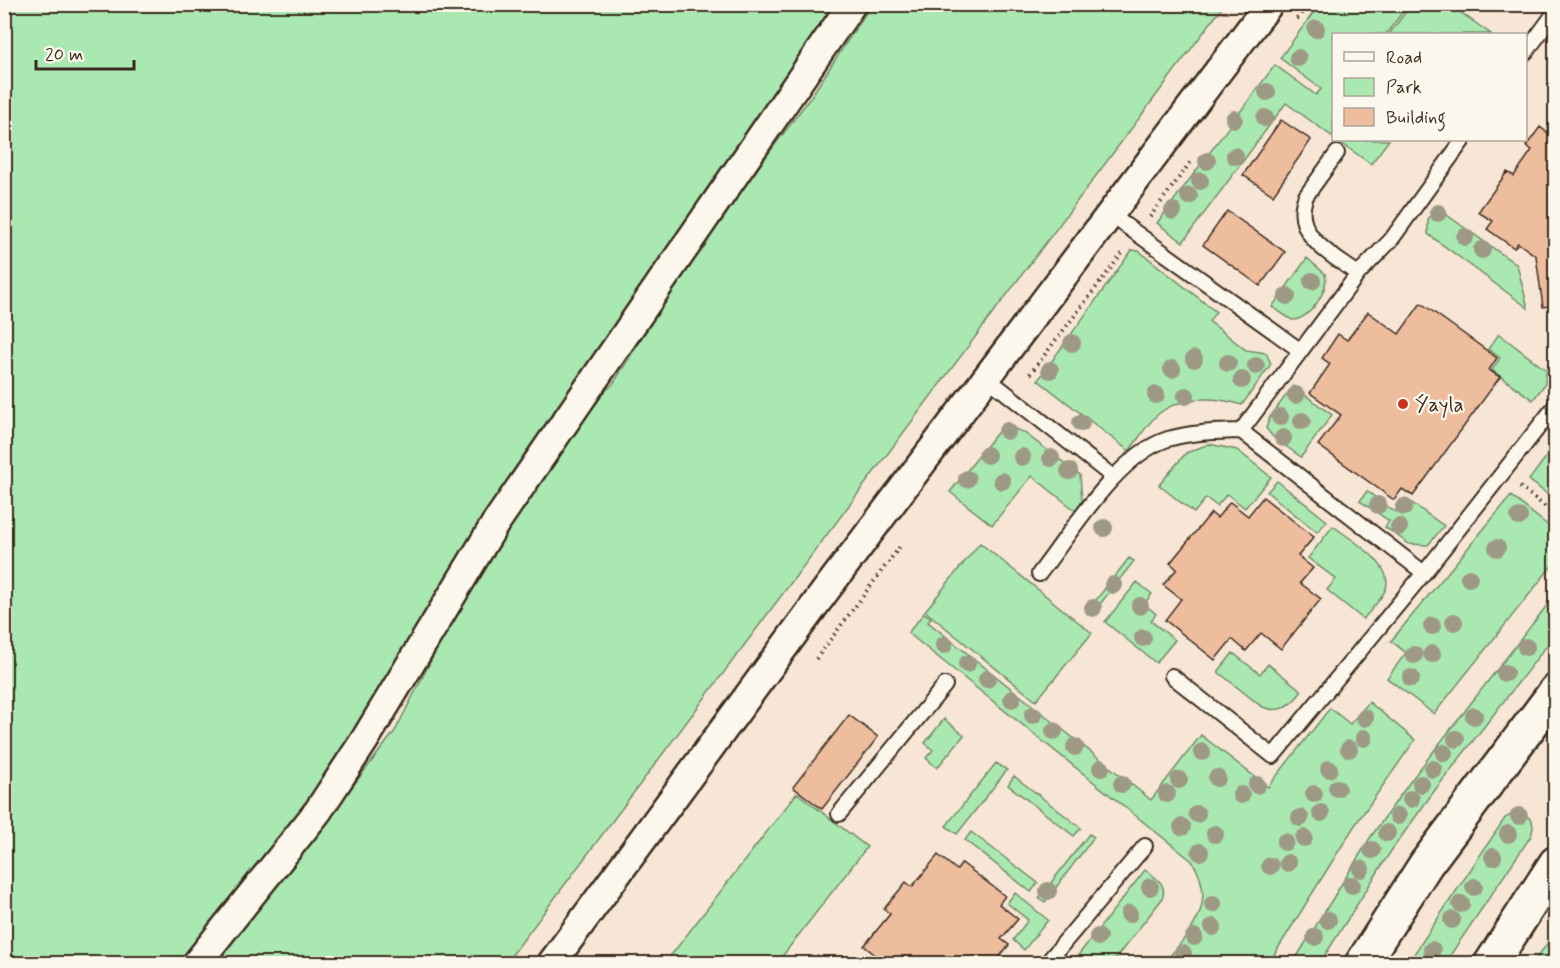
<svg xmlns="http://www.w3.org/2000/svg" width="1560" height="968" viewBox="0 0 1560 968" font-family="Mynerve,sans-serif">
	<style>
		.green { fill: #a9e9b1; stroke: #728a68; stroke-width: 1.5 }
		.building { fill: #edbd9e; stroke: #3b2a1e; stroke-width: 1.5 }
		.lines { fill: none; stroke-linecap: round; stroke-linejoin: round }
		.lane-casing { stroke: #3b2a1e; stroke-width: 18 }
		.street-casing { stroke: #3b2a1e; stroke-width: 32 }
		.primary-casing { stroke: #3b2a1e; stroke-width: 38 }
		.path { stroke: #3b2a1e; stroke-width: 4; stroke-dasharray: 1.5 4.5; stroke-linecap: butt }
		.lane { stroke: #fbf7ec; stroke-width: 14 }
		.street { stroke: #fbf7ec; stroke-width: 27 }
		.primary { stroke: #fbf7ec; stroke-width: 33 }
		.tree { fill: #9e9985 }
		.poi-dot { fill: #c8321e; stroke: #fbf7ec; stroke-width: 2 }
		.labels { text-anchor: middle; stroke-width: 4.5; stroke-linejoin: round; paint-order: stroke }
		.poi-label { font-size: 21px; fill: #3b2a1e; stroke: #fbf7ec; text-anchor: start }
	</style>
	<rect width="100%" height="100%" fill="#f7e6d5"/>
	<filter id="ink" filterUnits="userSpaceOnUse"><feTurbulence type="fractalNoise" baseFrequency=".0167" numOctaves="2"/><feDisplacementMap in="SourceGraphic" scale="12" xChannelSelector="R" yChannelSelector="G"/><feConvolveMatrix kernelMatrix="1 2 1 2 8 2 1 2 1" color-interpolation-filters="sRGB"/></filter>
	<g filter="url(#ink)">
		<path class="green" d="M5,5H834L488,510L358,732L305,810L181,964H5Z
			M871,5H1224L506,963L216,964L395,731L471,582L585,410L613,384L697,249L810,98Z
			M1319,5H1408L1386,34H1334L1333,137L1286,103L1183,242L1157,223L1275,65L1316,95L1321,89L1280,58Z
			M1411,5H1450L1491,34H1389Z
			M1337,140H1389L1371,164Z
			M1437,208L1517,265L1528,308L1428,234V219Z
			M1132,250L1139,251L1216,312L1209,321L1246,350L1266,353L1271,364L1242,405C1215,397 1186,395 1161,412C1149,420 1139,439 1129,451L1038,380Z
			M1307,258L1325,274C1330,290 1309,321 1292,320L1272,307Z
			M1499,334L1546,370L1545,384L1533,400L1492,370L1500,358L1488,349Z
			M1293,386L1332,415L1301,457L1273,437L1266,428L1270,417Z
			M1008,427L1023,432L1080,475L1082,501L1076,511L1032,476L992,525L950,492L1001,428Z
			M1209,444L1237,450L1271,477L1245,508L1227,494L1217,506L1206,498L1194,513L1159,485L1186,453Z
			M1555,445V500L1529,480Z
			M1277,481L1327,521L1317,532L1267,492Z
			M1367,491L1395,512L1405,498L1444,526L1428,545L1409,544L1385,527L1389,521L1360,501Z
			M1511,496L1555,531V562L1434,714L1387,678L1406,653L1391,641Z
			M1333,526C1350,539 1394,564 1386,588C1382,599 1371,610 1363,619L1327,590L1336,579L1308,558Z
			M980,543L1092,633L1036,701L925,611Z
			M1129,558L1134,561L1093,613L1088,610Z
			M1137,582L1152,594L1144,604L1156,614L1151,621L1175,640L1156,663L1105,622Z
			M1555,595V635L1432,794L1391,851L1320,963H1293L1370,838L1412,779Z
			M924,613L931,618L928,622L1151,800L1201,735L1268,787L1330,708L1350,724L1369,702L1415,740L1353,828L1269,963H1164C1191,931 1219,904 1192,861L908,633Z
			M1233,653L1260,674L1268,664L1302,691C1291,706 1279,715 1261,706L1218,672Z
			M944,719L964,735L937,768L926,758L933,750L925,743Z
			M996,763L1007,770L957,834L946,826Z
			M1014,776L1081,828L1074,836L1008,785Z
			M797,793L867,847L777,963H665Z
			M1519,811L1532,820L1533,828L1531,836L1445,963H1408L1505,818Z
			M971,832L1038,883L1031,892L965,840Z
			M1089,834L1094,837L1045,902L1039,898Z
			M1145,870C1156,878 1168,884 1162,899L1112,963H1072Z
			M1015,893L1048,920L1024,950L1013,940L1028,920L1007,903Z
			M1555,933V963H1533Z"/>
		<path class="building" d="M1281,120L1311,140L1273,195L1243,175Z
			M1556,123V305L1543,307L1536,256L1518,243L1514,248L1487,229L1493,221L1478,212L1507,172L1514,176L1532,150L1526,146L1540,127L1548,133Z
			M1227,211L1285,252L1260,286L1203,245Z
			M1421,303L1497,358L1489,370L1500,377L1413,496L1402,489L1394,500L1318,445L1341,415L1310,393L1330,364L1322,358L1338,334L1347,340L1368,312L1399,334Z
			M1263,497L1314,537L1298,556L1313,568L1300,583L1321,599L1281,649L1261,633L1246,651L1232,639L1215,660L1165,620L1181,599L1163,585L1177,569L1170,563L1211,513L1217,518L1230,502L1248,516Z
			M849,715L878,737L822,809L793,787Z
			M938,855L957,870L962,863L1005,896L999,904L1018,919L1001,939L1009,945L994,964H881L883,961L864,946L890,914L884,909L906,882L912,887Z"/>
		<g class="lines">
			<defs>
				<path id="lane" d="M1526,52L1556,11
					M1337,153L1306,196C1290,234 1332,255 1358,274
					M1111,215L1301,351
					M987,378L1113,477
					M1424,573L1241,431L1358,274L1391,240L1463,140
					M1039,574C1071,533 1117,455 1168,439C1192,432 1216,432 1241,431
					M1172,676L1273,756L1424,573L1556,405
					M839,814L945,685
					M1046,964L1145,846"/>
				<path id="street" d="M196,964L318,811L364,741L495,524L852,4
					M551,964L826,590L1269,4"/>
				<path id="primary" d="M1362,964L1426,864L1556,691
					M1491,964L1556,863"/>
			</defs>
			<use href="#lane" class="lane-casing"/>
			<use href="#street" class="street-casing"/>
			<use href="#primary" class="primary-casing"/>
			<path class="path" d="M1297,19L1308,4
				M1150,217L1192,160
				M1030,374L1124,251
				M1520,487L1556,515
				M816,659L901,545
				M515,964L521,956"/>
			<use href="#lane" class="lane"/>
			<use href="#street" class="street"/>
			<use href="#primary" class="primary"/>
		</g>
		<g class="tree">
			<circle cx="1316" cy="29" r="9"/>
			<circle cx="1298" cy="58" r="9"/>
			<circle cx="1267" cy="92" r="9"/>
			<circle cx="1265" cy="118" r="9"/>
			<circle cx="1234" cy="119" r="9"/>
			<circle cx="1235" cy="156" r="9"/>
			<circle cx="1207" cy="161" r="9"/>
			<circle cx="1200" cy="181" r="9"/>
			<circle cx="1189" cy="196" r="9"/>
			<circle cx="1173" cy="211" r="9"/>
			<circle cx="1438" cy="213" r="9"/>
			<circle cx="1465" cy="237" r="9"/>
			<circle cx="1482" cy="250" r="9"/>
			<circle cx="1312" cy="281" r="9"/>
			<circle cx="1287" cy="296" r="9"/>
			<circle cx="1072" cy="343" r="9"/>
			<circle cx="1194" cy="359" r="9"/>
			<circle cx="1228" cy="363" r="9"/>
			<circle cx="1256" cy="366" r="9"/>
			<circle cx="1172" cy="369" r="9"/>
			<circle cx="1050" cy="370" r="9"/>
			<circle cx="1242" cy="380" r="9"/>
			<circle cx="1156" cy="395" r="9"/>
			<circle cx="1296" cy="395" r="9"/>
			<circle cx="1186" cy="396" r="9"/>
			<circle cx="1280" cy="417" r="9"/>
			<circle cx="1302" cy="421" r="9"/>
			<circle cx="1081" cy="423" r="9"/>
			<circle cx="1007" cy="431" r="9"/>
			<circle cx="1283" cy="438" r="9"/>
			<circle cx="987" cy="455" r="9"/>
			<circle cx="1022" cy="457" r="9"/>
			<circle cx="1051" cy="458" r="9"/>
			<circle cx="1069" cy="471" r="9"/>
			<circle cx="967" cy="479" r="9"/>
			<circle cx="1002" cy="481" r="9"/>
			<circle cx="1378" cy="505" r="9"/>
			<circle cx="1404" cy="507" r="9"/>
			<circle cx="1519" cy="517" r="9"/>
			<circle cx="1399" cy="527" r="9"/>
			<circle cx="1104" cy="528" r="9"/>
			<circle cx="1497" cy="548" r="9"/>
			<circle cx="1469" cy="578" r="9"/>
			<circle cx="1113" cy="585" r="9"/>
			<circle cx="1140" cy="606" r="9"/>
			<circle cx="1093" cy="608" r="9"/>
			<circle cx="1454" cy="622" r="9"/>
			<circle cx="1432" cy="626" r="9"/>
			<circle cx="1143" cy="638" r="9"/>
			<circle cx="944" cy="645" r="9"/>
			<circle cx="1526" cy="647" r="9"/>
			<circle cx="1432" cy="654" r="9"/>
			<circle cx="1414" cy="655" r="9"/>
			<circle cx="967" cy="664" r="9"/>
			<circle cx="1505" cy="673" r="9"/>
			<circle cx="1411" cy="678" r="9"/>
			<circle cx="987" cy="679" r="9"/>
			<circle cx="1012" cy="699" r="9"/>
			<circle cx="1033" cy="715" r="9"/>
			<circle cx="1474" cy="716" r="9"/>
			<circle cx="1365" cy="718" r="9"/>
			<circle cx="1054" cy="731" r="9"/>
			<circle cx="1364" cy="738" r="9"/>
			<circle cx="1456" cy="739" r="9"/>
			<circle cx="1075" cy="747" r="9"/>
			<circle cx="1349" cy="749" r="9"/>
			<circle cx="1202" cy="752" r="9"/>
			<circle cx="1444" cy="753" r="9"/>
			<circle cx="1101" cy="768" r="9"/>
			<circle cx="1329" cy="769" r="9"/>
			<circle cx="1433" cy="769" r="9"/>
			<circle cx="1217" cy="778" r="9"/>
			<circle cx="1179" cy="780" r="9"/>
			<circle cx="1122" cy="784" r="9"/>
			<circle cx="1421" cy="784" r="9"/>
			<circle cx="1257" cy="785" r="9"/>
			<circle cx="1337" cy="788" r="9"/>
			<circle cx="1167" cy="794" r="9"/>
			<circle cx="1314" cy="794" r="9"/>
			<circle cx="1241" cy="795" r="9"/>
			<circle cx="1411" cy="799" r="9"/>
			<circle cx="1321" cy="813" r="9"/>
			<circle cx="1197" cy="814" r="9"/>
			<circle cx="1398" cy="816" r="9"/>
			<circle cx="1519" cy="816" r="9"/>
			<circle cx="1300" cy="818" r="9"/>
			<circle cx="1182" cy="827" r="9"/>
			<circle cx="1387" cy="833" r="9"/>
			<circle cx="1215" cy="834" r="9"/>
			<circle cx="1508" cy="834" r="9"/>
			<circle cx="1304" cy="838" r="9"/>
			<circle cx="1285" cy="842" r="9"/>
			<circle cx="1372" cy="850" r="9"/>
			<circle cx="1200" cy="852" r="9"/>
			<circle cx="1493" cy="857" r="9"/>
			<circle cx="1288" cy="863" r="9"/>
			<circle cx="1270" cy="866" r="9"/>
			<circle cx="1361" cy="869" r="9"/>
			<circle cx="1352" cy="885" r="9"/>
			<circle cx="1150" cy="887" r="9"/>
			<circle cx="1474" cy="887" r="9"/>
			<circle cx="1048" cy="891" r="9"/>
			<circle cx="1213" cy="904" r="9"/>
			<circle cx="1461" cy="904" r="9"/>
			<circle cx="1129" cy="914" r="9"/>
			<circle cx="1328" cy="920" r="9"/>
			<circle cx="1452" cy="920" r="9"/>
			<circle cx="1213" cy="927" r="9"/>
			<circle cx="1098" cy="937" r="9"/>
			<circle cx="1194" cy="937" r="9"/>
			<circle cx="1315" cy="937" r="9"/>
			<circle cx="1432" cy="950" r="9"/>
			<circle cx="1183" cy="954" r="9"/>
		</g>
	</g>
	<circle class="poi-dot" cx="1403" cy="404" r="6"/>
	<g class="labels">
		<g class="poi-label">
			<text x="1415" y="411">Ýayla</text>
		</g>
	</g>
	<rect width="1560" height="968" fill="none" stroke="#fbf7ec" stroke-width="24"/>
	<rect x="12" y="12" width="1536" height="944" fill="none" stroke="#3b2a1e" stroke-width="2" filter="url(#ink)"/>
	<rect x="1332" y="33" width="195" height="108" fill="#fbf7ec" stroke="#aea59a" stroke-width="1.5"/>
	<rect x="1344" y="52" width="30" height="9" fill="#fbf7ec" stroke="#aea59a" stroke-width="1.5"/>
	<text x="1386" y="63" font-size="18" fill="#3b2a1e">Road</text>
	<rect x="1344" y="78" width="30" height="18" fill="#a9e9b1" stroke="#aea59a" stroke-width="1.5"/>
	<text x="1386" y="93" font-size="18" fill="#3b2a1e">Park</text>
	<rect x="1344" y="108" width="30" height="18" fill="#edbd9e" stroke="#aea59a" stroke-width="1.5"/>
	<text x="1386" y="123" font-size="18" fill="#3b2a1e">Building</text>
	<path d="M36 60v9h98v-9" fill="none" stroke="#3b2a1e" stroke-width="3"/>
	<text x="45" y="60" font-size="18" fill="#3b2a1e" stroke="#fbf7ec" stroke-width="4.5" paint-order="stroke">20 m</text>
</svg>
